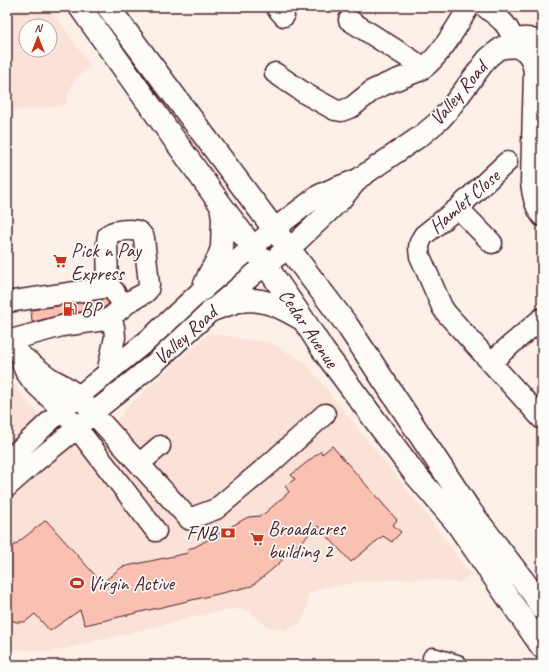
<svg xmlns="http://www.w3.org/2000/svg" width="549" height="672" viewBox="0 0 549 672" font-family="Caveat,sans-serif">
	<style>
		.built { fill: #fbe2d8; fill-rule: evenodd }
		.building { fill: #fac0b2; stroke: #4a1f2b }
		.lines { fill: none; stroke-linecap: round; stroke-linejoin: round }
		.minor-casing { stroke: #4a1f2b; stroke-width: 23 }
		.major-casing { stroke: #4a1f2b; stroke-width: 25 }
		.minor { stroke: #fdfcf7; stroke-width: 20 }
		.major { stroke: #fdfcf7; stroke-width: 22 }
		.labels { text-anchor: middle; stroke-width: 3.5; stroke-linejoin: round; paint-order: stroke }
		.street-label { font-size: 20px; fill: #4a1f2b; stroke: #fdfcf7 }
		.poi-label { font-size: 20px; fill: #4a1f2b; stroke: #fdfcf7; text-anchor: start }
	</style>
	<rect width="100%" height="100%" fill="#fcf0e9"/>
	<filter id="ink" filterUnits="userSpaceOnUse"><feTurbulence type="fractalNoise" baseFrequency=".025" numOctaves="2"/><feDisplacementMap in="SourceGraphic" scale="8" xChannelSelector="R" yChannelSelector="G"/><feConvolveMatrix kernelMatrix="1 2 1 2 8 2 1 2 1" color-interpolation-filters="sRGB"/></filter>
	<g filter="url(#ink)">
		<path class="built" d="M7,7H49L91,66L75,79L69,92L66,105L7,112ZM26,26H50V50H26Z
			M209,333L271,343L305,362L420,506L470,574L460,583L424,579H404L366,581L324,588L312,592L308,595V602L306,612L303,619L296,626L286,630L274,629L268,627L248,610L237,609L216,612L51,652L7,648V375L25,398L29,404L79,449L120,417L127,407Z"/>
		<path class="building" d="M104,299H106L109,304L102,309L60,315L37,321L32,322L31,310Z
			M332,446L397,520L393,525L401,532L392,542L383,536L351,562L318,526L276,566L252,586L85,625L80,610L50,631L35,614L25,622H16L7,618V551L46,520L102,583L122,567L188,553L187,549L195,547L248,517L260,516L264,514L289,492L285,486L295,479L291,475L321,451L322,454Z"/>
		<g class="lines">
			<defs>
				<path id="minor" d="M276,7L284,16
					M485,7C491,12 497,16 503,22C510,29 513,39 516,48
					M349,20L415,62L425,67C444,51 456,27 469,7
					M500,49C505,48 511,47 517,48C529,50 533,63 534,73L531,181C532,193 534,206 542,216
					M275,73L306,94L335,110L341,111L352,107L373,90L386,84L419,71L425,67
					M507,162L458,208L424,235C419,242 418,247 420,256L442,307L446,313L542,419
					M458,208L492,243
					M7,302L103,288C113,288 112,287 117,296
					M11,340L62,326L105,320L111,317L123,307L130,301L145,293L148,290L149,284L144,238C142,235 141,232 137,231C132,229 111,230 108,235C108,236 107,241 107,242L108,288
					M19,354L50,378L63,385L79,396L93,413L189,519L216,509L271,463L325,414
					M491,362L542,318
					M23,366L25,371L33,382L62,410L77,428L156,531
					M107,373L115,337L114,327L111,317
					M7,461L62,410L149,339L203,289L274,229L319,195L332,189L358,179L422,135L440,120L448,111L487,59C492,54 497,51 502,47C516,38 526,33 542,44
					M139,464L160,446
					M7,487L35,462L77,428L93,413L156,362L212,310L254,274L299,240L340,201L357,181
					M433,658L457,665"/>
				<path id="major" d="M80,7L221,205L265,264L303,319L323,350L415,474L456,522L542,647
					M108,7L274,229L347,325L471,512L532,592L542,608
					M203,289L210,273L218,259L222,248L223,218L221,205
					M212,310C221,307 230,303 239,301C263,297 281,307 300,318"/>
			</defs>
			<use href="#minor" class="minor-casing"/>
			<use href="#major" class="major-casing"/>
			<use href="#minor" class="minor"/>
			<use href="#major" class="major"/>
		</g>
	</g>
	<defs>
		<symbol id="supermarket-bare" viewBox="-9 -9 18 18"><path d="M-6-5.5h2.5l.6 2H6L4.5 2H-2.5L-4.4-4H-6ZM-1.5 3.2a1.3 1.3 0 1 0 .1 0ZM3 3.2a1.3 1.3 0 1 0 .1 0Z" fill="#c8321e" stroke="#fdfcf7" stroke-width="2.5" paint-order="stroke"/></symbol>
		<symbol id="fuel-bare" viewBox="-9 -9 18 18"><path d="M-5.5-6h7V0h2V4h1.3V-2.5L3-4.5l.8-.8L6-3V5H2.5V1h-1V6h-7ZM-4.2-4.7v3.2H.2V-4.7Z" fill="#c8321e" stroke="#fdfcf7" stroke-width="2.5" paint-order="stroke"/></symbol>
		<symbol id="bank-bare" viewBox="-9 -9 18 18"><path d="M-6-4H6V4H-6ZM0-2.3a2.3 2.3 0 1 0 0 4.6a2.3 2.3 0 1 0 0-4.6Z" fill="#c8321e" stroke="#fdfcf7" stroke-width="2.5" paint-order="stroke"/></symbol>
		<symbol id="stadium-bare" viewBox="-9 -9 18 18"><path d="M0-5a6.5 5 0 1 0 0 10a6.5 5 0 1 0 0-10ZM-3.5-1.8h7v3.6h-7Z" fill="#c8321e" stroke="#fdfcf7" stroke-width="2.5" paint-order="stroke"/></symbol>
	</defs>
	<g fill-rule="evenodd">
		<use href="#supermarket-bare" x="50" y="251" width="20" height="20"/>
		<use href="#fuel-bare" x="60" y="299" width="20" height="20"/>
		<use href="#bank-bare" x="218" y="523" width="20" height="20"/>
		<use href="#supermarket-bare" x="247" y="529" width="20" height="20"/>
		<use href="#stadium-bare" x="67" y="573" width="20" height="20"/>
	</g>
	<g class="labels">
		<g class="street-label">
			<text transform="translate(458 93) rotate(-50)" y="7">Valley Road</text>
			<text transform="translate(464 201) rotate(-41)" y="7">Hamlet Close</text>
			<text transform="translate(309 328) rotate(56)" y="7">Cedar Avenue</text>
			<text transform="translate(185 335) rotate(-42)" y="7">Valley Road</text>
		</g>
		<g class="poi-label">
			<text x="71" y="257">Pick n Pay<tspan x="71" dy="23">Express</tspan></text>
			<text x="81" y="316">BP</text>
			<text x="268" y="535">Broadacres<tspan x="268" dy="23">building 2</tspan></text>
			<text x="217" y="540" text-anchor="end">FNB</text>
			<text x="88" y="590">Virgin Active</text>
		</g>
	</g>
	<rect width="549" height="672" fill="none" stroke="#fdfcf7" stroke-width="24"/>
	<rect x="12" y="12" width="525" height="648" fill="none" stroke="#4a1f2b" stroke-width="1.5" filter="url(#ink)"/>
	<g transform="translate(38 38)"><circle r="19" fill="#fdfcf7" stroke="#b5a4a5"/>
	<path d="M0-3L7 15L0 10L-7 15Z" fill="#c8321e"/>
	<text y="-6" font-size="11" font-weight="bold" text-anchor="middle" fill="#4a1f2b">N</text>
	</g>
</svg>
